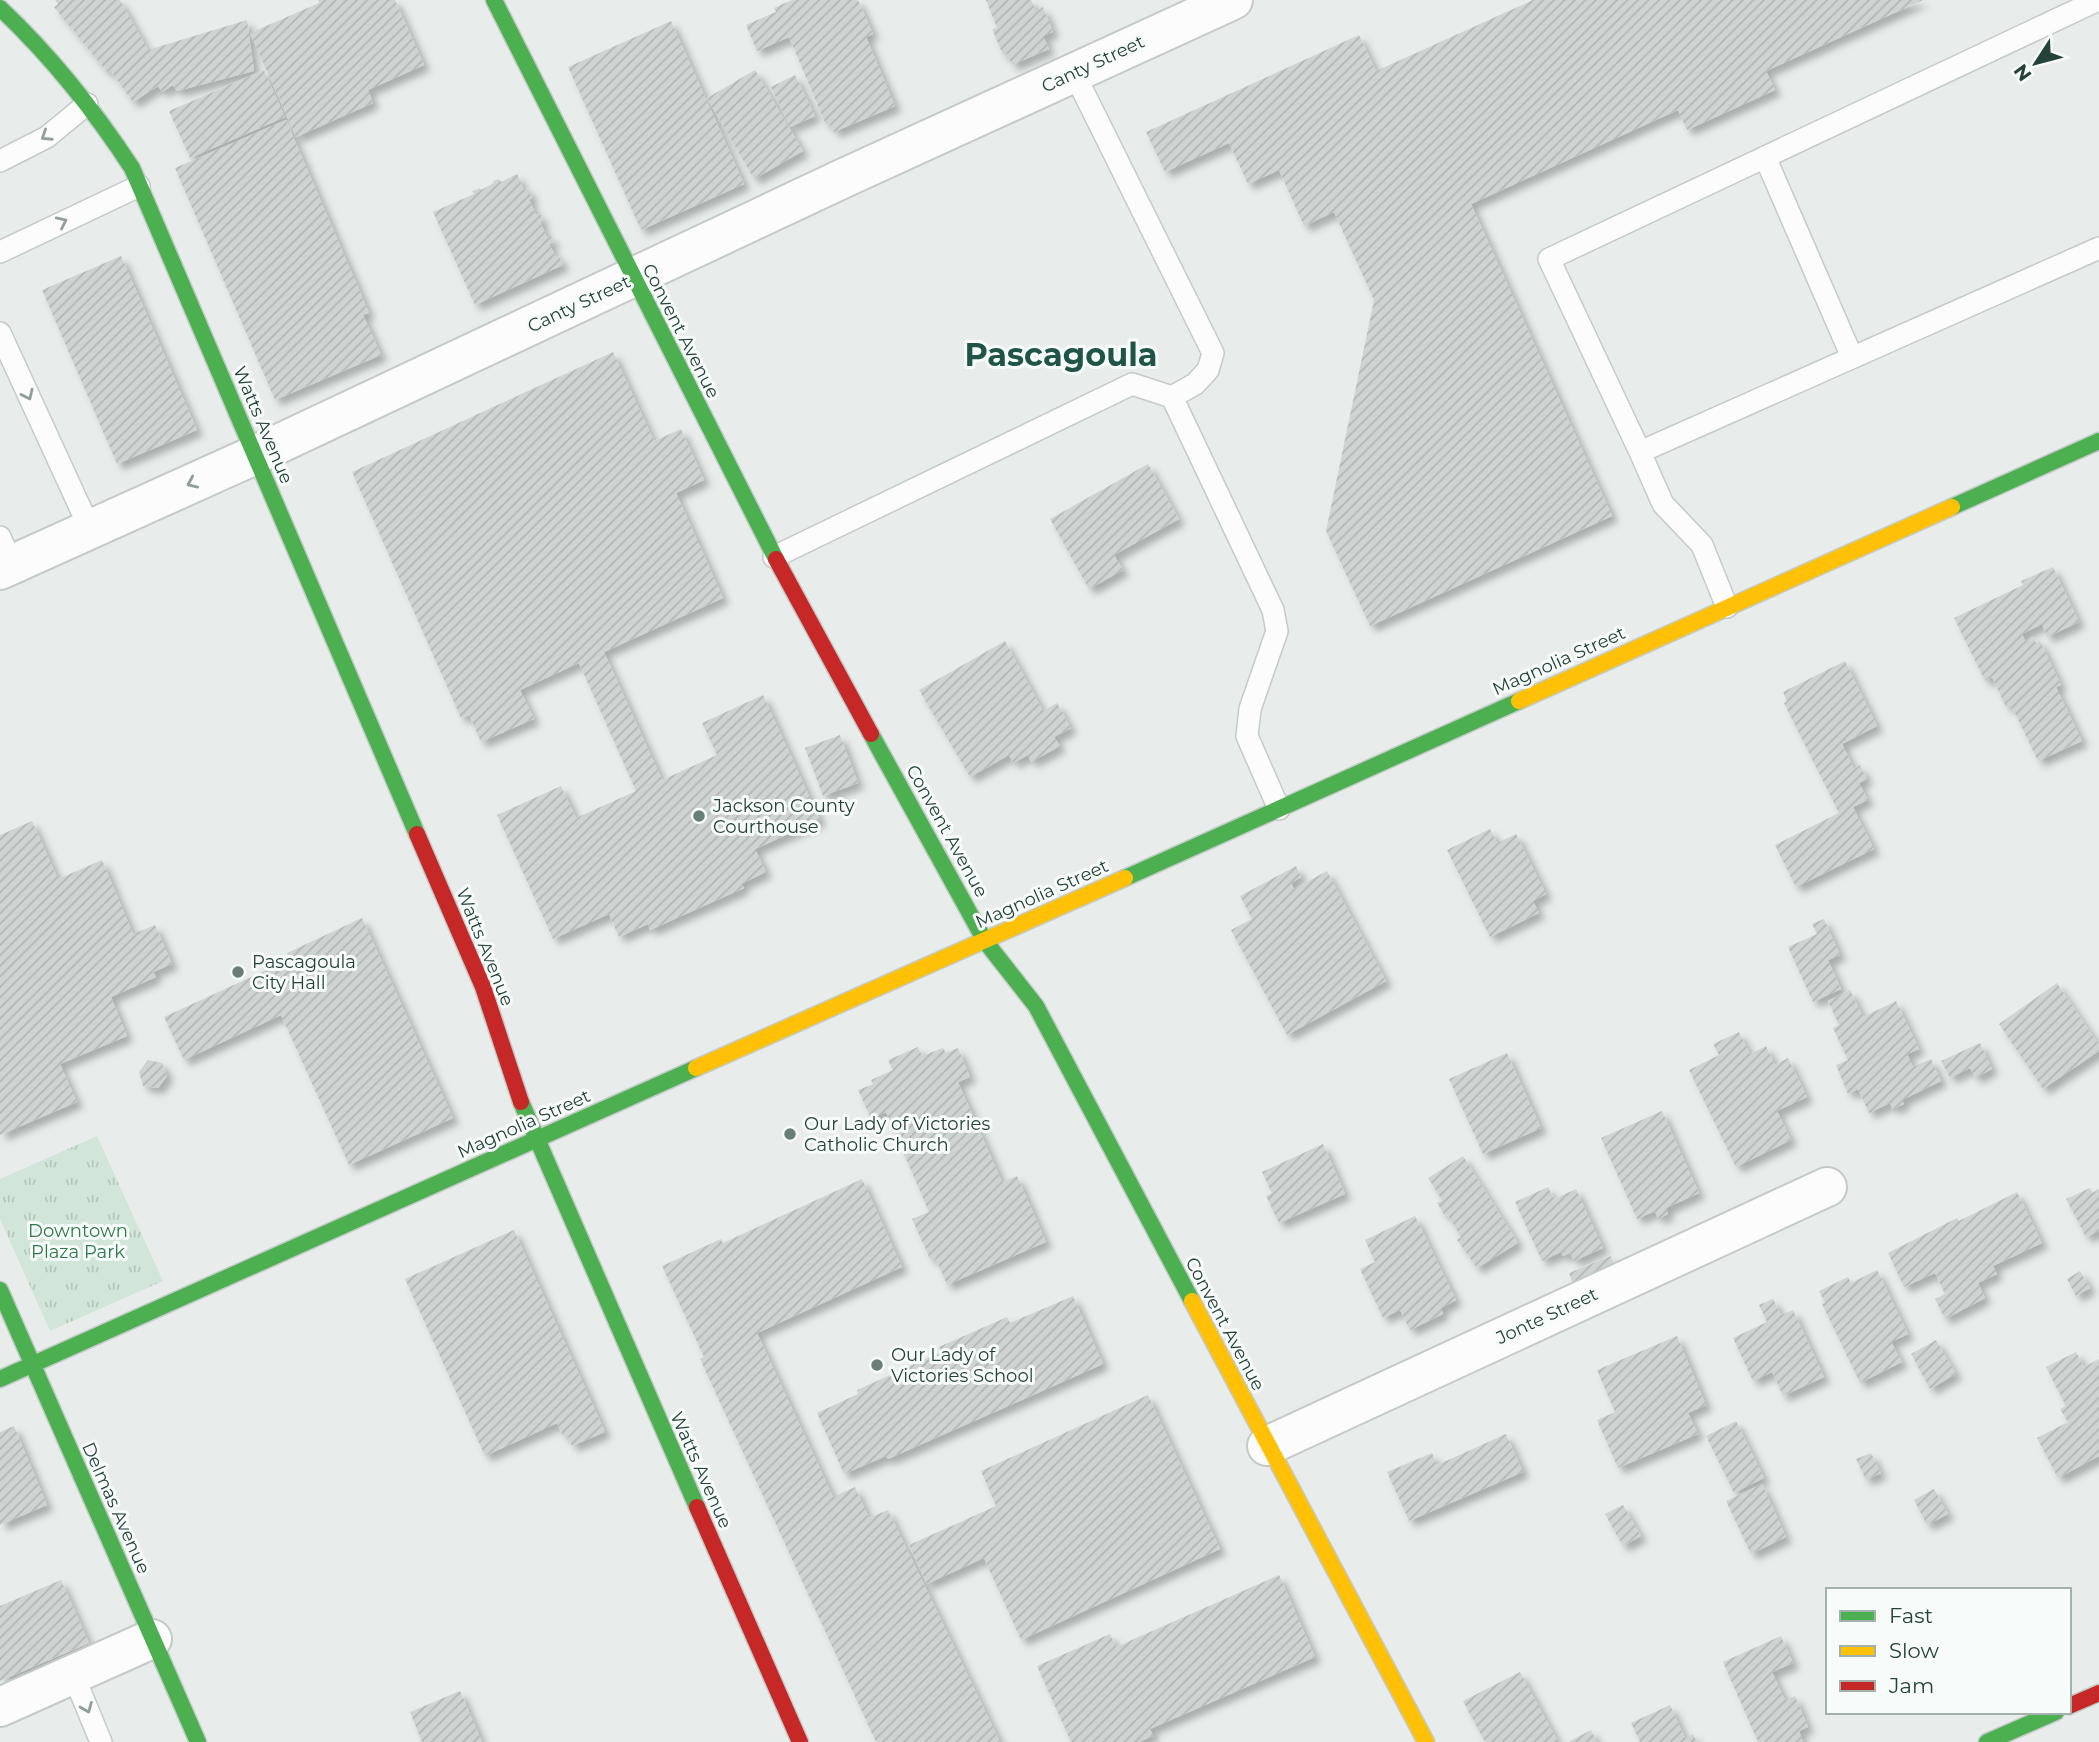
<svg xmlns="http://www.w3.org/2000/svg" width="2099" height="1742" viewBox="0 0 2099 1742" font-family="Montserrat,sans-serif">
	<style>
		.park { fill: url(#park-tufts) }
		.building { fill: url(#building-hatch); filter: url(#shadow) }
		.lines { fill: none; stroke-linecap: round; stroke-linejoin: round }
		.lane-casing { stroke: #c5cac8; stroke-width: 24 }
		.street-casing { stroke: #c5cac8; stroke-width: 42 }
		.fast-casing { stroke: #c3cbc8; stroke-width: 19 }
		.slow-casing { stroke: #c3cbc8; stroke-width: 19 }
		.jam-casing { stroke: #c3cbc8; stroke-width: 19 }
		.lane { stroke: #fcfcfc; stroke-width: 21 }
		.street { stroke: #fcfcfc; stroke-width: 38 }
		.fast { stroke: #4caf50; stroke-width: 16 }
		.slow { stroke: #ffc107; stroke-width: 16 }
		.jam { stroke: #c62828; stroke-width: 16 }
		.oneway { stroke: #909f9b }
		.poi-dot { fill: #697e78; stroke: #f7fbf9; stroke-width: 2.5 }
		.labels { text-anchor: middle; stroke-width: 6; stroke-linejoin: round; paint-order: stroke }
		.street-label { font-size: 18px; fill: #24423a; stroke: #f7fbf9 }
		.poi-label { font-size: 18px; fill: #24423a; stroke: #f7fbf9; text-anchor: start }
		.park-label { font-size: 18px; fill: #2d7a4b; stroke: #f7fbf9 }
		.town-label { font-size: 32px; font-weight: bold; fill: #1f5548; stroke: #f7fbf9 }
	</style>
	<defs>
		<pattern id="park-tufts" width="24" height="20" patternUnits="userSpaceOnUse" patternTransform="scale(1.75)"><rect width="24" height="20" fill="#d1e6d8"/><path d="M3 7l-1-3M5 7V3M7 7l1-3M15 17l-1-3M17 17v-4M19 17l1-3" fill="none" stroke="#b3c6ba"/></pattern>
		<pattern id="building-hatch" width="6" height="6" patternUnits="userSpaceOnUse" patternTransform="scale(1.75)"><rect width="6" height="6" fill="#cfd4d2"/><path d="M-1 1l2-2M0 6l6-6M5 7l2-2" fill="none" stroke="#b2b7b5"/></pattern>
		<filter id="shadow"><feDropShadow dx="6" dy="6" stdDeviation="3.5" flood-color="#0004"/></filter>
	</defs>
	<rect width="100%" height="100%" fill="#e8edeb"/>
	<path class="park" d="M97,1136L163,1281L50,1331L0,1219V1179Z"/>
	<path class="building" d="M55,0H120L148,50L247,20L254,71L177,91L173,85L162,92L158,86L133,102L110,70L107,72L54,7L58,4Z
		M318,0H395L424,65L368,90L373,103L296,137L250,33L319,3Z
		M792,0H858L873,34L866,37L895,106L834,132L830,123L826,125L789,37L757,51L746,25L776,12L774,8Z
		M986,0H1031L1036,11L1043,7L1053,32L1043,36L1049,49L1012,65L1007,53L1003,55L992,29L997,28Z
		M1533,0H1923L1766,71L1775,90L1687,130L1678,110L1471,204L1612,516L1370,626L1326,531L1374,300L1334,212L1304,226L1279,170L1248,184L1229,143L1165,172L1146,132L1359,35L1376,71Z
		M671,21L744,184L641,230L568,67Z
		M264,70L285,117L190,158L169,111Z
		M755,70L803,151L754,179L707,98Z
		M795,75L815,116L790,127L771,87Z
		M286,120L369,313L363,315L381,355L275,400L175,168Z
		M517,174L524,190L528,188L532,198L529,199L536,215L540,214L543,220L540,221L547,238L551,236L554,242L549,244L556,257L559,256L563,265L475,305L433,212L474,194L472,191L480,188L481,190L494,183L493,181L499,179L501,182Z
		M121,256L197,430L117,464L42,290Z
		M613,352L654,441L681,429L704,480L676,493L723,598L604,652L662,780L717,755L702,723L763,695L820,820L755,849L766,872L741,884L744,888L650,930L648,924L619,937L609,914L553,939L497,815L561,786L576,818L636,791L579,663L520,690L534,719L481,742L469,715L461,718L352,472Z
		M1148,464L1179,519L1114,555L1123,570L1089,589L1050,519Z
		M2053,567L2079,622L2047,637L2042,624L2022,634L2025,641L2033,637L2036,643L2040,641L2061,685L2056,687L2082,741L2038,761L2011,705L2006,707L1992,677L1985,681L1954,618L2023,585L2021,581Z
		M1005,641L1043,711L1057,703L1071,728L1054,737L1060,746L1031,762L1028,755L1013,763L1009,755L970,777L919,690Z
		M1845,661L1877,726L1842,744L1854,769L1860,765L1867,779L1859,783L1868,800L1853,807L1874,849L1796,887L1775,845L1839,813L1784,703L1787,701L1783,692Z
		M840,735L858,783L823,796L805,748Z
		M32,821L58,879L102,860L133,934L155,925L172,964L153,972L156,977L111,997L127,1036L60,1064L77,1102L0,1135V835Z
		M1490,829L1497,843L1516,834L1546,894L1533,901L1539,913L1490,937L1447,850Z
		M1296,866L1301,877L1291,883L1294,889L1327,871L1386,981L1287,1035L1231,930L1252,919L1240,896Z
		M362,918L453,1118L349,1165L281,1015L184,1060L164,1017L290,959L287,953Z
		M1824,919L1840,955L1828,960L1841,989L1813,1002L1788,947L1817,934L1812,924Z
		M2057,983L2099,1045V1051L2043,1089L1999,1024Z
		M1850,990L1863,1017L1896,1001L1919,1049L1907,1054L1913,1067L1931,1059L1941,1081L1902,1100L1904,1104L1892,1109L1890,1103L1869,1113L1858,1089L1848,1094L1836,1065L1848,1060L1833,1028L1839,1025L1828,1001Z
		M1739,1032L1750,1054L1766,1046L1775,1065L1788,1058L1807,1097L1777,1111L1791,1140L1736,1167L1689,1070L1719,1055L1713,1044Z
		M1980,1043L1992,1069L1975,1078L1970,1068L1950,1078L1941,1061Z
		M918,1047L922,1056L943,1048L946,1053L958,1048L970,1077L958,1082L1002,1182L1017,1176L1046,1242L947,1285L935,1257L930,1259L912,1219L929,1212L886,1112L871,1118L858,1090L873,1084L871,1080L893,1070L888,1060Z
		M1507,1053L1541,1128L1483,1154L1449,1079Z
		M148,1060L162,1063L167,1076L158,1088L143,1086L139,1072Z
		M1662,1111L1699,1193L1666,1208L1668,1214L1658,1219L1655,1211L1637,1219L1601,1138Z
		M1323,1144L1345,1194L1279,1223L1266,1196L1272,1193L1262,1172Z
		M1463,1156L1518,1243L1477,1268L1457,1240L1461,1237L1447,1214L1445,1216L1437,1203L1442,1200L1428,1178Z
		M862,1179L902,1267L757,1333L833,1497L855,1487L869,1518L888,1510L1000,1742H876L700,1359L704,1357L662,1266L721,1239L723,1243Z
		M1548,1187L1554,1199L1576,1189L1603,1248L1574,1261L1570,1253L1563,1256L1561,1252L1542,1261L1515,1202Z
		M2090,1188L2092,1193L2099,1189V1231L2086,1237L2066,1199Z
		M2017,1192L2042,1243L1993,1266L1997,1274L1978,1283L1985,1298L1945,1319L1935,1299L1945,1294L1935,1273L1904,1287L1888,1253L1957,1218L1959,1221Z
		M1415,1216L1456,1300L1441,1308L1443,1314L1410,1330L1400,1310L1383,1318L1360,1269L1375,1262L1365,1240Z
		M514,1230L605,1432L572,1446L567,1434L563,1436L557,1423L485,1456L405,1279Z
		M1611,1256L1616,1270L1574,1287L1569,1273Z
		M1877,1270L1908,1334L1891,1342L1902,1362L1860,1383L1822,1304L1825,1303L1819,1291L1848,1277L1851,1283Z
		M2080,1271L2090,1288L2076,1296L2067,1279Z
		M1073,1296L1103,1364L888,1459L886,1456L844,1474L817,1413L858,1394L857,1390L941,1352L939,1347L1007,1317L1010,1323Z
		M1773,1299L1781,1315L1793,1310L1824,1377L1783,1396L1772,1372L1753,1381L1733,1338L1767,1322L1759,1305Z
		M1677,1336L1706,1405L1688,1413L1698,1434L1618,1468L1597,1420L1615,1412L1597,1370Z
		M1936,1340L1956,1374L1930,1389L1911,1354Z
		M2076,1352L2084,1367L2099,1359V1456L2058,1478L2037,1438L2068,1422L2060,1409L2066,1406L2046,1367Z
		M1148,1395L1220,1549L1021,1640L984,1558L927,1584L909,1545L996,1506L981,1471Z
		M1736,1421L1764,1478L1734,1493L1706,1436Z
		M14,1426L47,1505L0,1525V1432Z
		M1506,1434L1523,1472L1409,1521L1387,1472L1432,1453L1437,1465Z
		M1871,1453L1881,1473L1866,1480L1856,1459Z
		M1762,1484L1786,1537L1751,1554L1726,1501Z
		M1934,1489L1948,1514L1927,1525L1914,1500Z
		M1623,1505L1641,1536L1623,1546L1605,1514Z
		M1279,1575L1315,1657L1150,1729L1153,1736L1139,1742H1071L1037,1666L1110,1634L1116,1647Z
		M61,1580L89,1643L0,1681V1606Z
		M1781,1636L1793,1663L1772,1672L1785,1700L1795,1696L1808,1727L1799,1731L1803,1742H1758L1723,1662Z
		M1520,1672L1557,1740L1553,1742H1485L1463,1701Z
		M460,1691L482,1742H422L410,1712Z
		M1670,1705L1685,1738L1693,1734L1697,1742H1640L1631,1723Z
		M1591,1730L1597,1742H1568Z"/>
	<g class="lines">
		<defs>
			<path id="lane" d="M1765,157L1852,357
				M0,161L47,137L87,104
				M0,252L139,186
				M0,333L90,529
				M1172,397L1273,610L1277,631L1250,709L1247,736L1279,809
				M1640,452L1549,259L2098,0
				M0,537L12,565
				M774,557L1132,384L1172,397L1195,384L1208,370L1213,353L1074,73
				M1727,607L1702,545L1663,504L1640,452L2099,248
				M73,1674L101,1742"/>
			<path id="street" d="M0,570L255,455L844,178L1233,0
				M1267,1446L1827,1187
				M0,1707L152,1639"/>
			<path id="fast" d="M494,0L776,559
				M0,8C51,56 94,110 132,168L417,834
				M1952,507L2099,441
				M871,734L985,941L1036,1006L1192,1301
				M1125,878L1519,701
				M521,1102L697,1507
				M0,1290L198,1742
				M0,1379L696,1068
				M1987,1742L2056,1712"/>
			<path id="slow" d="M1519,701L1952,507
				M696,1068L1125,878
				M1192,1301L1426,1742"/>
			<path id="jam" d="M776,559L871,734
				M417,834L483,987L521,1102
				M697,1507L800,1742
				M2069,1706L2099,1693"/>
		</defs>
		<use href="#lane" class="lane-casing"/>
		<use href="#street" class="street-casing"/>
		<use href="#fast" class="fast-casing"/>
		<use href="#slow" class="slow-casing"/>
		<use href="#jam" class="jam-casing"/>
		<use href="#lane" class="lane"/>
		<use href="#street" class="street"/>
		<use href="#fast" class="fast"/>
		<use href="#slow" class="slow"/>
		<use href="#jam" class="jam"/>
	</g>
	<defs><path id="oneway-chevron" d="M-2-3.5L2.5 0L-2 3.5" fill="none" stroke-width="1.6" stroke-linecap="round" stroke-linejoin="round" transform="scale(1.75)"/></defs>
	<g class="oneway">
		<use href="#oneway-chevron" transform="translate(46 136) rotate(147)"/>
		<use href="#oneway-chevron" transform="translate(62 222) rotate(-25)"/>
		<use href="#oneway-chevron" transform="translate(28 395) rotate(65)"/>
		<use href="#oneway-chevron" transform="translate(192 483) rotate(156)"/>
		<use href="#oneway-chevron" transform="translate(87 1708) rotate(68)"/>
	</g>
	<g class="poi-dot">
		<circle cx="699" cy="816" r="7"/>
		<circle cx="238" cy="972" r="7"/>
		<circle cx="790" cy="1134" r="7"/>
		<circle cx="877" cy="1365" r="7"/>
	</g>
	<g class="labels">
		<g class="street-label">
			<text transform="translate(1093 64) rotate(-25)" y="6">Canty Street</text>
			<text transform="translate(579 304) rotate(-25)" y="6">Canty Street</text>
			<text transform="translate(681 331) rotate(63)" y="6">Convent Avenue</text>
			<text transform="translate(263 425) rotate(67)" y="6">Watts Avenue</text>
			<text transform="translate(1559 661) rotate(-24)" y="6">Magnolia Street</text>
			<text transform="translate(947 831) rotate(61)" y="6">Convent Avenue</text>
			<text transform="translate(1042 894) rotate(-24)" y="6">Magnolia Street</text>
			<text transform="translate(485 947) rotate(68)" y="6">Watts Avenue</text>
			<text transform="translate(524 1124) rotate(-24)" y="6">Magnolia Street</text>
			<text transform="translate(1547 1316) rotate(-25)" y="6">Jonte Street</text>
			<text transform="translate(1225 1324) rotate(62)" y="6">Convent Avenue</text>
			<text transform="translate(701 1470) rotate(66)" y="6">Watts Avenue</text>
			<text transform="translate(116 1508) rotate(66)" y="6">Delmas Avenue</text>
		</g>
		<g class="poi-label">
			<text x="713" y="812">Jackson County<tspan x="713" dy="21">Courthouse</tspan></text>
			<text x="252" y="968">Pascagoula<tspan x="252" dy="21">City Hall</tspan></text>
			<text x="804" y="1130">Our Lady of Victories<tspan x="804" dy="21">Catholic Church</tspan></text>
			<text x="891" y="1361">Our Lady of<tspan x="891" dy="21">Victories School</tspan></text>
		</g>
		<g class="park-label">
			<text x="78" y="1237">Downtown<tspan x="78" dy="21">Plaza Park</tspan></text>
		</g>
		<g class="town-label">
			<text x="1061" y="366">Pascagoula</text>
		</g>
	</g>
	<rect x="1826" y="1588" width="245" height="126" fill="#f7fbf9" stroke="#a3b1ad" stroke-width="2"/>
	<rect x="1840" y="1611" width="35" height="10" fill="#4caf50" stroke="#a3b1ad" stroke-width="2"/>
	<text x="1889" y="1623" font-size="21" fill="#24423a">Fast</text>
	<rect x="1840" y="1646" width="35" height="10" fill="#ffc107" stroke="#a3b1ad" stroke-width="2"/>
	<text x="1889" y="1658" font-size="21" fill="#24423a">Slow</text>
	<rect x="1840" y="1681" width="35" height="10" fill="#c62828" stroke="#a3b1ad" stroke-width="2"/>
	<text x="1889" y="1693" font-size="21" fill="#24423a">Jam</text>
	<g transform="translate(2036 63) rotate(234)" stroke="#f7fbf9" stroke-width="5" paint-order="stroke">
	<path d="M0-5L12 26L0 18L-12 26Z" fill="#24423a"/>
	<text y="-10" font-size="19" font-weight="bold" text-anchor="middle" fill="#24423a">N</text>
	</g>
</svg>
